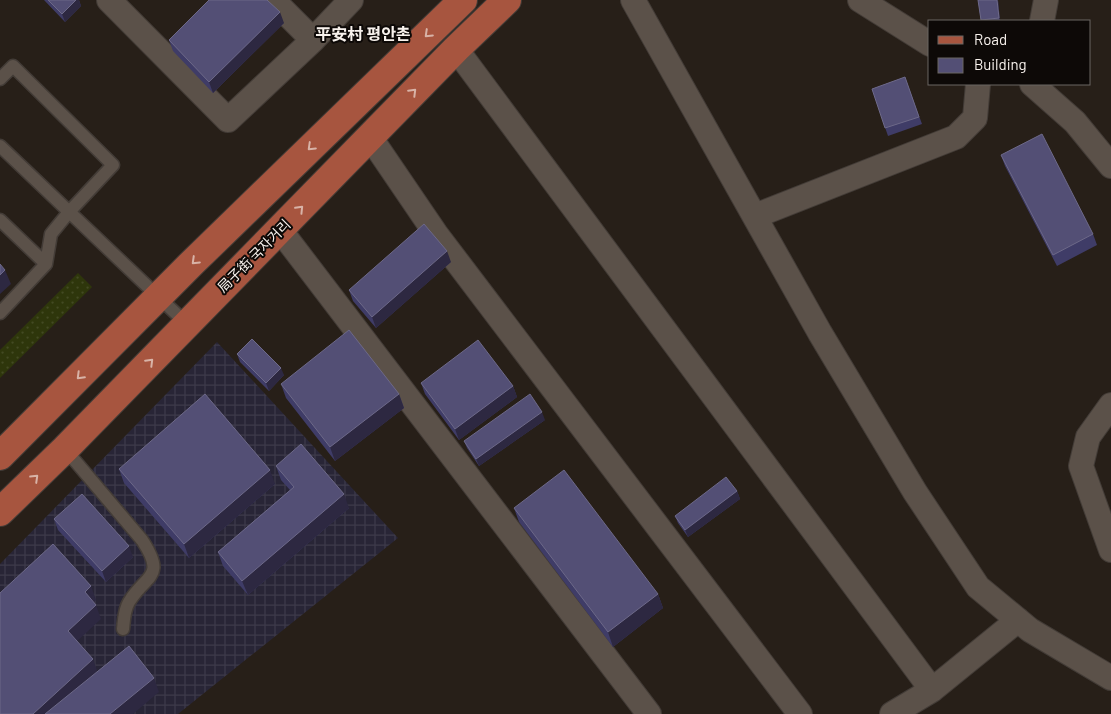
<svg xmlns="http://www.w3.org/2000/svg" width="1111" height="714" viewBox="0 0 1111 714" font-family="Barlow,'Noto Sans SC','Noto Sans KR',sans-serif">
	<style>
		.industrial { fill: url(#industrial-grid) }
		.grass { fill: url(#grass-dots) }
		.lines { fill: none; stroke-linecap: round; stroke-linejoin: round }
		.service-casing { stroke: #433c37; stroke-width: 15 }
		.minor-casing { stroke: #433c37; stroke-width: 26 }
		.primary-casing { stroke: #433c37; stroke-width: 30 }
		.service { stroke: #5b5149; stroke-width: 12 }
		.minor { stroke: #5b5149; stroke-width: 24 }
		.primary { stroke: #a7553f; stroke-width: 28 }
		.wall { fill: #3f3c67 }
		.shaded-wall { fill: #2d2841 }
		.building { fill: #534f75; stroke: #6d6988 }
		.oneway { stroke: #d8b3a7 }
		.labels { text-anchor: middle; stroke-width: 4; stroke-linejoin: round; paint-order: stroke }
		.street-label { font-size: 14px; fill: #f8f2ed; stroke: #0d0907 }
		.quarter-label { font-size: 16px; font-weight: bold; fill: #f8f2ed; stroke: #0d0907 }
	</style>
	<defs>
		<pattern id="industrial-grid" width="8" height="8" patternUnits="userSpaceOnUse" patternTransform="scale(1.25)"><rect width="8" height="8" fill="#282536"/><path d="M0 4h8M4 0v8" fill="none" stroke="#3d3a4a"/></pattern>
		<pattern id="grass-dots" width="8" height="8" patternUnits="userSpaceOnUse" patternTransform="scale(1.25)"><rect width="8" height="8" fill="#2e360b"/><path d="M2 2h.1M6 6h.1" fill="none" stroke="#434a23" stroke-width="1.8" stroke-linecap="round"/></pattern>
	</defs>
	<rect width="100%" height="100%" fill="#271f18"/>
	<path class="industrial" d="M217,342L398,538L178,714H0V564Z"/>
	<path class="grass" d="M78,273L92,287L0,378V350Z"/>
	<g class="lines">
		<defs>
			<path id="service" d="M0,79L13,66L113,165L69,212L51,234L46,264L0,313
				M0,146L187,324
				M0,220L46,264
				M65,449L142,540C167,578 146,574 129,602C124,610 124,620 123,629"/>
			<path id="minor" d="M109,0L228,120L313,40L351,0
				M273,0L313,40
				M633,0L820,333L915,492L978,587L1030,630L1111,678
				M860,0L930,44
				M1042,21L1046,0
				M456,49L932,690
				M1032,84L1075,122L1111,166
				M370,137L436,234L800,714
				M755,216L956,137L975,118L978,84
				M280,230L649,714
				M1111,405L1088,437L1081,466L1111,550
				M892,714L932,690L1018,620"/>
			<path id="primary" d="M0,456L193,262L463,0
				M0,512L65,449L456,49L507,0"/>
		</defs>
		<use href="#service" class="service-casing"/>
		<use href="#minor" class="minor-casing"/>
		<use href="#primary" class="primary-casing"/>
		<use href="#service" class="service"/>
		<use href="#minor" class="minor"/>
		<use href="#primary" class="primary"/>
	</g>
	<path class="wall" d="M44,0H79L81,6L65,22Z
		M978,0H998L1000,21H981Z
		M284,23L213,93L173,51L169,40Z
		M905,77L922,124L888,136L872,89Z
		M1001,155L1093,234L1097,245L1057,266L1005,166Z
		M451,262L376,328L353,301L349,290Z
		M237,354L284,375L269,391L240,362Z
		M421,383L513,386L517,397L459,440L425,394Z
		M281,384L399,394L404,408L335,461L286,398Z
		M545,420L479,466L467,448L464,441Z
		M276,466L349,508L248,595L223,566L218,552L290,490L281,480Z
		M119,469L275,484L189,558L124,483Z
		M737,491L740,499L688,537L678,523L675,516Z
		M514,508L658,594L663,608L613,647L519,522Z
		M54,519L133,557L106,582L58,530Z"/>
	<path class="shaded-wall" d="M76,0H79L81,6L65,22L62,14Z
		M997,0H998L1000,21L999,18Z
		M280,12L284,23L213,93L209,82Z
		M447,251L451,262L376,328L372,317Z
		M5,270L11,284L0,294V275Z
		M281,368L284,375L269,391L266,383Z
		M513,386L517,397L459,440L455,429Z
		M399,394L404,408L335,461L330,447Z
		M542,412L545,420L479,466L476,459Z
		M270,470L275,484L189,558L184,544Z
		M737,491L740,499L688,537L685,530Z
		M344,494L349,508L248,595L242,581Z
		M129,546L133,557L106,582L102,571Z
		M91,586L96,600L90,606L85,592Z
		M658,594L663,608L613,647L608,632Z
		M96,605L101,619L73,645L68,631Z
		M93,659L98,673L54,714H33Z
		M154,678L159,692L133,714H110Z"/>
	<path class="building" d="M48,0H76L62,14Z
		M209,0H267L280,12L209,82L169,40Z
		M978,0H997L999,18L981,20Z
		M905,77L919,117L885,128L872,89Z
		M1042,134L1093,234L1053,255L1001,155Z
		M424,224L447,251L372,317L349,290Z
		M0,264L5,270L0,275Z
		M349,330L399,394L330,447L281,384Z
		M252,339L281,368L266,383L237,354Z
		M478,340L513,386L455,429L421,383Z
		M205,394L270,470L184,544L119,469Z
		M530,394L542,412L476,459L464,441Z
		M301,444L344,494L242,581L218,552L294,487L276,466Z
		M564,470L658,594L608,632L514,508Z
		M726,477L737,491L685,530L675,516Z
		M82,494L129,546L102,571L54,519Z
		M53,544L91,586L85,592L96,605L68,631L93,659L33,714H0V593Z
		M129,646L154,678L110,714H45Z"/>
	<defs><path id="oneway-chevron" d="M-2-3.5L2.5 0L-2 3.5" fill="none" stroke-width="1.6" stroke-linecap="round" stroke-linejoin="round" transform="scale(1.25)"/></defs>
	<g class="oneway">
		<use href="#oneway-chevron" transform="translate(428 34) rotate(136)"/>
		<use href="#oneway-chevron" transform="translate(413 92) rotate(-45)"/>
		<use href="#oneway-chevron" transform="translate(311 147) rotate(136)"/>
		<use href="#oneway-chevron" transform="translate(300 209) rotate(-46)"/>
		<use href="#oneway-chevron" transform="translate(195 261) rotate(136)"/>
		<use href="#oneway-chevron" transform="translate(150 362) rotate(-45)"/>
		<use href="#oneway-chevron" transform="translate(80 376) rotate(135)"/>
		<use href="#oneway-chevron" transform="translate(35 478) rotate(-44)"/>
	</g>
	<g class="labels">
		<g class="street-label">
			<text transform="translate(254 256) rotate(-45)" y="5">局子街 국자거리</text>
		</g>
		<g class="quarter-label">
			<text x="363" y="40">平安村 평안촌</text>
		</g>
	</g>
	<rect x="928" y="20" width="162" height="65" fill="#0d0907" stroke="#6b6663"/>
	<rect x="938" y="36" width="25" height="8" fill="#a7553f" stroke="#6b6663"/>
	<text x="974" y="45" font-size="15" fill="#f8f2ed">Road</text>
	<rect x="938" y="58" width="25" height="15" fill="#534f75" stroke="#6b6663"/>
	<text x="974" y="70" font-size="15" fill="#f8f2ed">Building</text>
</svg>
